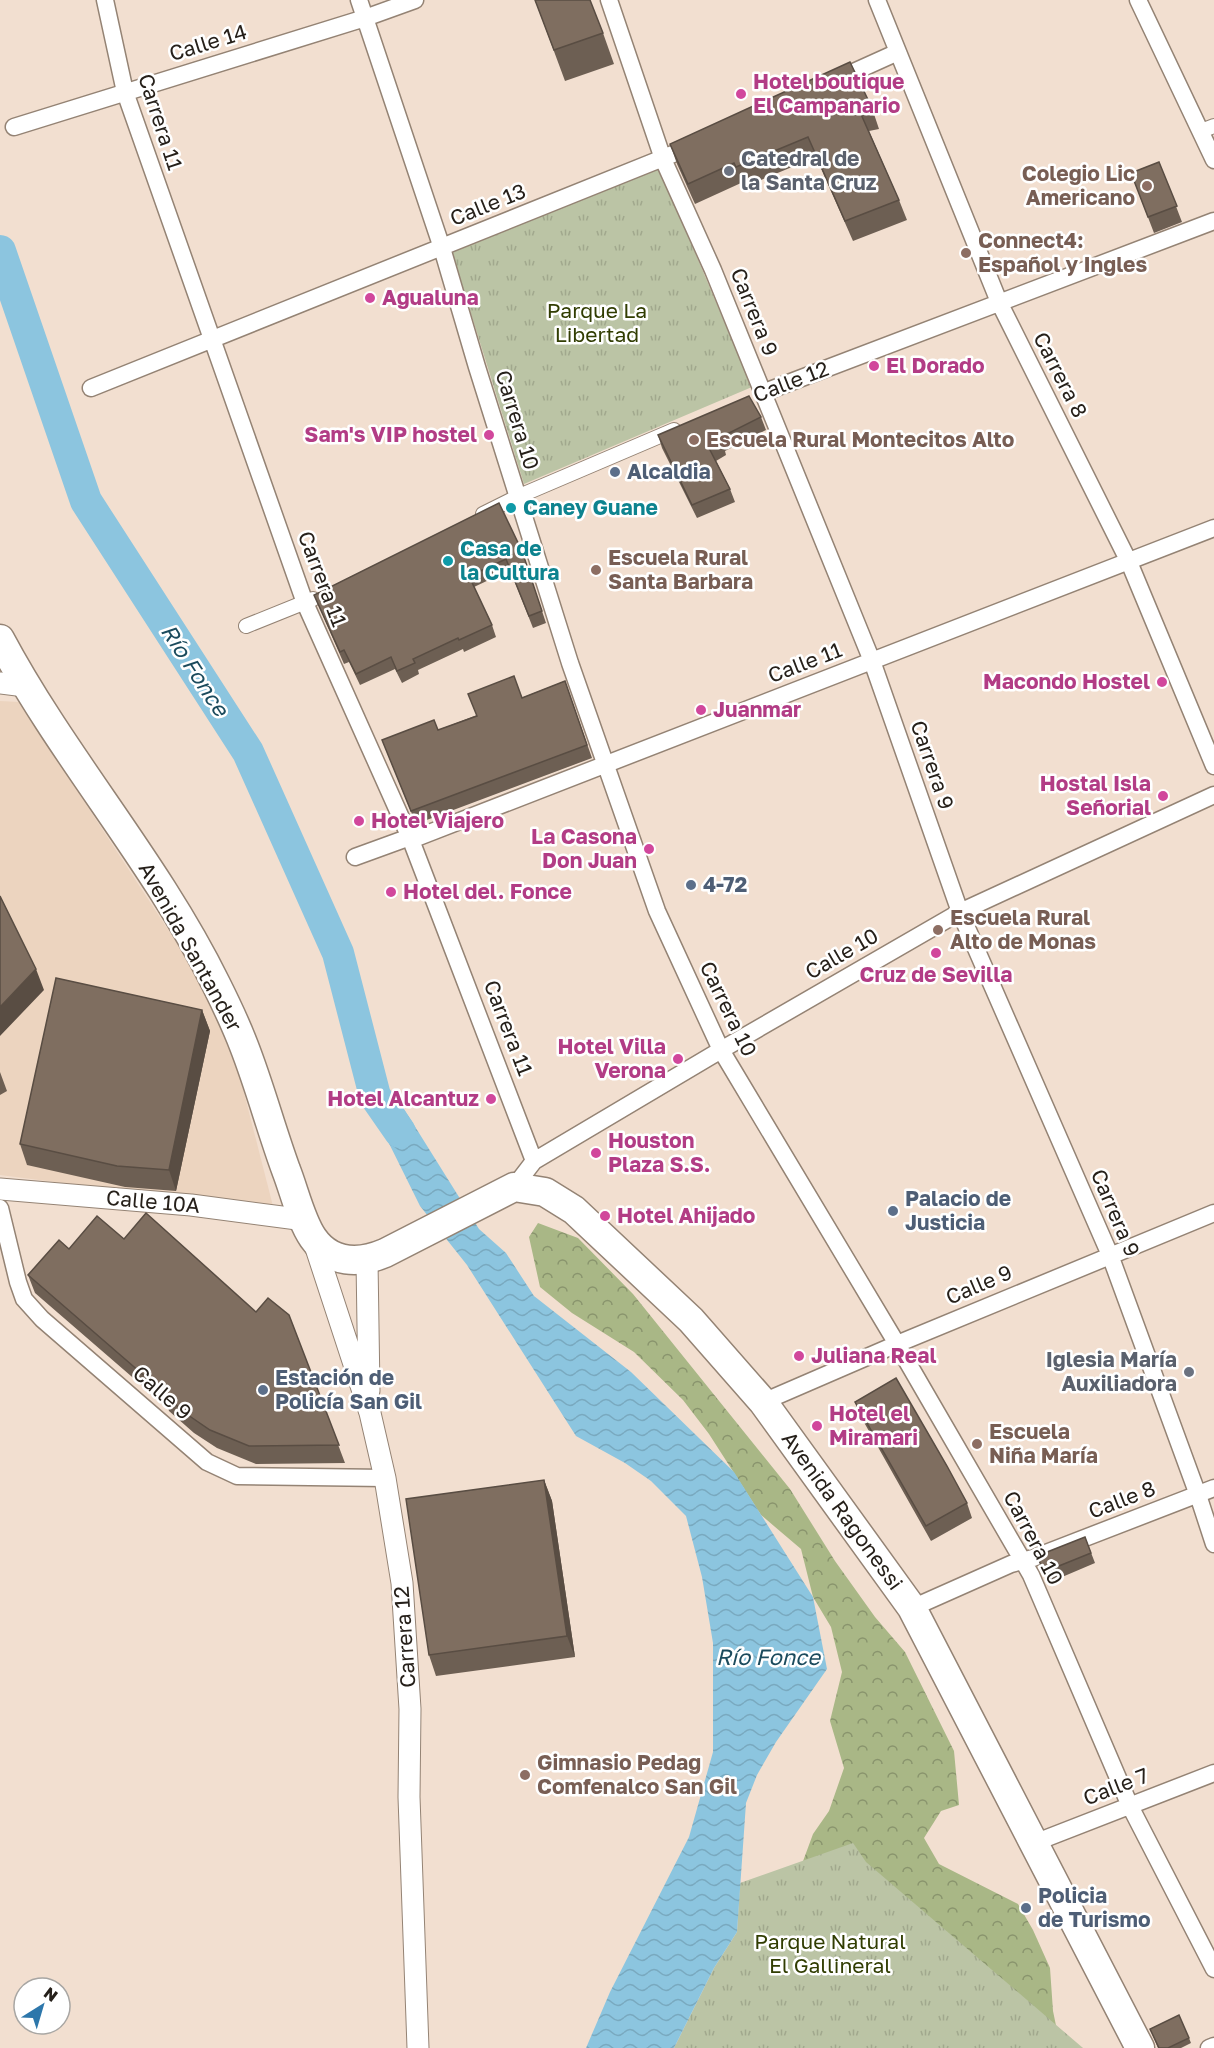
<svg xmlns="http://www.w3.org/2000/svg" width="1214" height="2048" viewBox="0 0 1214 2048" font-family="'Golos Text',sans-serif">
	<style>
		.built { fill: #ecd4bf }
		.forest { fill: url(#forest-crowns) }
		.park { fill: url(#park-tufts) }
		.water { fill: url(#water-waves) }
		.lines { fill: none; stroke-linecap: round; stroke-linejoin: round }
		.river { stroke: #8cc5df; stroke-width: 32 }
		.pedestrian-casing { stroke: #948374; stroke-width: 16 }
		.minor-casing { stroke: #948374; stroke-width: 19 }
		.tertiary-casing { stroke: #948374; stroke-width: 23 }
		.trunk-casing { stroke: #948374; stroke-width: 31 }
		.pedestrian { stroke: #fff; stroke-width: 14 }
		.minor { stroke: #fff; stroke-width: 16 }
		.tertiary { stroke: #fff; stroke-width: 21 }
		.trunk { stroke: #fff; stroke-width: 28 }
		.wall { fill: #6d5f53 }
		.shaded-wall { fill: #594d43 }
		.building { fill: #7f6e60; stroke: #594d43; stroke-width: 1.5 }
		.hotel-dot { fill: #d1479c; stroke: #fff; stroke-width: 2 }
		.worship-dot { fill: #6b7280; stroke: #fff; stroke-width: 2 }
		.education-dot { fill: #8d6e63; stroke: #fff; stroke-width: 2 }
		.service-dot { fill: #5c6f8a; stroke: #fff; stroke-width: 2 }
		.culture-dot { fill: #0f9aa8; stroke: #fff; stroke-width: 2 }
		.labels { text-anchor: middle; stroke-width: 5; stroke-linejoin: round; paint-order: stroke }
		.street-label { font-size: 21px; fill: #26201a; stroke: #fff }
		.hotel-label { font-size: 21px; font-weight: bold; fill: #b23c85; stroke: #fff; text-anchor: start }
		.worship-label { font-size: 21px; font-weight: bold; fill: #5b616d; stroke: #fff; text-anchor: start }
		.education-label { font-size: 21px; font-weight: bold; fill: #785e54; stroke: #fff; text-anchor: start }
		.park-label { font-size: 21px; fill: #313d02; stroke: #fff }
		.service-label { font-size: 21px; font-weight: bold; fill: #4e5e75; stroke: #fff; text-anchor: start }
		.culture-label { font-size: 21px; font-weight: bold; fill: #0d838f; stroke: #fff; text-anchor: start }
		.water-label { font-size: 22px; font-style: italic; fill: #1b4b5d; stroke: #fff }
	</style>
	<defs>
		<pattern id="forest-crowns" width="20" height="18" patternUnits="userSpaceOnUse" patternTransform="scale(1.5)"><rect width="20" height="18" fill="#a9b786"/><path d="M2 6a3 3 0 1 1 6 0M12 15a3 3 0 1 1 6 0" fill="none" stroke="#89946d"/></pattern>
		<pattern id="park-tufts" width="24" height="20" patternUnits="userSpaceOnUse" patternTransform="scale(1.5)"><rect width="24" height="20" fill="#bbc4a5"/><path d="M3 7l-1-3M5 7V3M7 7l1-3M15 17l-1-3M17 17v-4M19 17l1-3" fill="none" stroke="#a1a88d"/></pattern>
		<pattern id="water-waves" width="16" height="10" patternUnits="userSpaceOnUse" patternTransform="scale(1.5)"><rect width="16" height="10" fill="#8cc5df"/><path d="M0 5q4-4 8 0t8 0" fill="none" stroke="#79a9bf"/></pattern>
	</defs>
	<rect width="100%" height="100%" fill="#f2dfd0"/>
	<path class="built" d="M0,701L19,702L205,986L241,1081L274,1210L0,1175Z"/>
	<path class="forest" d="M538,1223L578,1238L633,1294L790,1489L835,1561L875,1617L905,1652L954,1751L959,1805L941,1811L924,1838L939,1864L1018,1904L1033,1930L1050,1968L1053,2011L1059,2040L795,1883L813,1834L829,1811L844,1768L830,1721L842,1672L831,1627L813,1597L801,1549L761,1515L709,1434L683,1400L634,1352L572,1313L540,1287L529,1237Z"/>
	<path class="park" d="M658,165L752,387L524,484L450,246Z
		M853,1843L866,1862L1083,2048H674L714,1968L737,1932L740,1883Z"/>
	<path class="water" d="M394,1093L479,1229L506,1253L534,1296L631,1372L734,1472L813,1597L827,1669L776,1742L757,1775L746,1803L737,1932L714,1968L674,2048H586L610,1992L689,1837L713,1752V1643L702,1577L686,1516L651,1481L625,1463L576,1436L467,1265L420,1206L371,1107L375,1096Z"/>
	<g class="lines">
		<path class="river" d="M0,251L86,501L248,752L338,953L375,1096L400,1132"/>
		<defs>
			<path id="pedestrian" d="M1201,131L1214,126
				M483,514L517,497L674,430
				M246,626L313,599"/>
			<path id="minor" d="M105,0L125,92L305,603L411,840L534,1161
				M359,0L442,248L477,367L570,663L657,911L721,1050L897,1344L1031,1575L1130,1806L1214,1969
				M609,0L663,159L713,270L872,661L960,912L1110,1255L1198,1495L1214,1544
				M877,0L999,302L1129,562L1214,766
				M1138,0L1214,160
				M836,80L898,52
				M14,127L365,18L415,0
				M91,388L673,154
				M762,393L1214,221
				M411,840L1214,528
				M355,857L410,837
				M514,1187L534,1161L721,1050L960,912L1214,795
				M0,1208L18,1282L24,1299L42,1319L207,1462L237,1476L385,1478
				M763,1402L897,1344L1214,1213
				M912,1608L1011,1564L1033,1558L1214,1488
				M1034,1843L1214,1773
				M1209,2048L1214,2046"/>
			<path id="tertiary" d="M0,683L25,686
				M0,1189L191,1205L305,1220
				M313,1239L370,1413L385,1478L402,1583L410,1709L409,1797L418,2048
				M367,1261L369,1391"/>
			<path id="trunk" d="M0,639C64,759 156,862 216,984C226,1004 236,1025 244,1046C260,1087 271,1129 286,1170C294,1190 301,1221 313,1238C331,1264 359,1264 385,1253L514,1187L545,1192L574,1210L691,1320L763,1402L912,1608L1140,2048"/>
		</defs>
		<use href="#pedestrian" class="pedestrian-casing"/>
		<use href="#minor" class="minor-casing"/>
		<use href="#tertiary" class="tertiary-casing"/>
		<use href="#trunk" class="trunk-casing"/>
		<use href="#pedestrian" class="pedestrian"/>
		<use href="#minor" class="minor"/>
		<use href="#tertiary" class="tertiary"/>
		<use href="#trunk" class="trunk"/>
	</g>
	<path class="wall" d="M535,0L603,33L614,64L565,81Z
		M872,108L879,129L869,131L899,200L907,220L853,241L816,157L744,187L741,183L695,204L677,164L670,144Z
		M1159,162L1182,222L1154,233L1131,173Z
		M761,417L766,430L725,451L726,455L716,461L730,489L735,502L697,518L662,448L658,435Z
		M522,551L546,623L533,628L510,570L474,587L492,625L496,637L464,652L463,649L418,670L419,674L402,683L395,669L360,685L349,662L344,664L314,595Z
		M565,681L592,758L416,824L382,740L438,730Z
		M202,1010L210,1031L176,1191L125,1187L27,1165L20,1144Z
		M0,1072L7,1091L0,1095Z
		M124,1239L256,1312L289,1315L345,1463L256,1464L217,1448L194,1433L169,1411L168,1408L35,1293L28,1275L69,1249Z
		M855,1402L967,1503L972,1518L931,1541L861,1417Z
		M544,1480L552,1501L575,1657L436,1676L429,1655Z
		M1085,1537L1095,1563L1048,1583L1037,1556Z
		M1150,2029L1189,2038L1191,2043L1181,2048H1158Z"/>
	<path class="shaded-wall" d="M36,969L44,990L0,1036V1007Z
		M202,1010L210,1031L176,1191L169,1170Z
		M544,1480L552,1501L575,1657L567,1636Z"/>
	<path class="building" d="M535,0H590L603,33L554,50Z
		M850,62L872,108L860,112L899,200L845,221L808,137L736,167L734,163L688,184L670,144Z
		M1159,162L1177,206L1148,217L1131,173Z
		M749,396L761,417L719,438L722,442L709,448L730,489L692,505L658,435Z
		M499,503L522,551L542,611L529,616L506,559L469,576L492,625L459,640L458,638L413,659L415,663L397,671L391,657L356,674L344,650L340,652L314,595Z
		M514,676L522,698L565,681L587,745L411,811L382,740L434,720L438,730L477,716L468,694Z
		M0,896L36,969L0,1007Z
		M56,978L202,1010L169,1170L117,1166L20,1144Z
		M146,1213L256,1312L268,1298L289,1315L339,1445L249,1446L210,1430L188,1415L162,1393L163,1392L28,1275L59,1240L69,1249L97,1216L124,1239Z
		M896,1378L947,1466L967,1503L926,1526L855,1402Z
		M544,1480L567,1636L429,1655L406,1499Z
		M1085,1537L1091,1553L1044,1572L1037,1556Z
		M1179,2015L1189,2038L1168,2048H1159L1150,2029Z"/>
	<g class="hotel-dot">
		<circle cx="741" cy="94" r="6"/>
		<circle cx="370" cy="298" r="6"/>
		<circle cx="874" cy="366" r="6"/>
		<circle cx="489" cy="435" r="6"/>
		<circle cx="1162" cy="682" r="6"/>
		<circle cx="701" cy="710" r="6"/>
		<circle cx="1163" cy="796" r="6"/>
		<circle cx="359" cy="821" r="6"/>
		<circle cx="649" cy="849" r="6"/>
		<circle cx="391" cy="892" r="6"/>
		<circle cx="936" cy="953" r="6"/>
		<circle cx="678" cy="1059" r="6"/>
		<circle cx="491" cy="1099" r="6"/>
		<circle cx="596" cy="1153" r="6"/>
		<circle cx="605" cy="1216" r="6"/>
		<circle cx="799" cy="1356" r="6"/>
		<circle cx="817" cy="1426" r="6"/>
	</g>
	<g class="worship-dot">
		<circle cx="729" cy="171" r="6"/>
		<circle cx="1189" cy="1372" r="6"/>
	</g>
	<g class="education-dot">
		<circle cx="1147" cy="186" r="6"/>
		<circle cx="966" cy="253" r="6"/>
		<circle cx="694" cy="440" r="6"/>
		<circle cx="596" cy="570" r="6"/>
		<circle cx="938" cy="930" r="6"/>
		<circle cx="977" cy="1444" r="6"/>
		<circle cx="525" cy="1775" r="6"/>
	</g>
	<g class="service-dot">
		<circle cx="615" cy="472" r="6"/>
		<circle cx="691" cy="885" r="6"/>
		<circle cx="893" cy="1211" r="6"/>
		<circle cx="263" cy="1390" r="6"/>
		<circle cx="1026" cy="1908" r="6"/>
	</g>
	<g class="culture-dot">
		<circle cx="511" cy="508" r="6"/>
		<circle cx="448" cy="561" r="6"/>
	</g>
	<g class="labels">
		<g class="street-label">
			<text transform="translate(208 43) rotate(-17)" y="7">Calle 14</text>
			<text transform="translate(160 122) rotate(72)" y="7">Carrera 11</text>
			<text transform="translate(488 205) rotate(-22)" y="7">Calle 13</text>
			<text transform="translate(754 312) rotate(68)" y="7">Carrera 9</text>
			<text transform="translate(1060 375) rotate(63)" y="7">Carrera 8</text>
			<text transform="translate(791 382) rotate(-21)" y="7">Calle 12</text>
			<text transform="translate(517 420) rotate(73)" y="7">Carrera 10</text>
			<text transform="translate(322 579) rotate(69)" y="7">Carrera 11</text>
			<text transform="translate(805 663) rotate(-21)" y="7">Calle 11</text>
			<text transform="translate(932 765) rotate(71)" y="7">Carrera 9</text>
			<text transform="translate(190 947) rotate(61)" y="7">Avenida Santander</text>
			<text transform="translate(842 954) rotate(-30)" y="7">Calle 10</text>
			<text transform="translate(728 1009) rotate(64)" y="7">Carrera 10</text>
			<text transform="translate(508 1028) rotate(69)" y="7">Carrera 11</text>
			<text transform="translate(153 1202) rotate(5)" y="7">Calle 10A</text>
			<text transform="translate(1115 1213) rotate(67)" y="7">Carrera 9</text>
			<text transform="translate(979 1285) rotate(-23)" y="7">Calle 9</text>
			<text transform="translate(162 1393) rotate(41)" y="7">Calle 9</text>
			<text transform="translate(1122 1500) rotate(-21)" y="7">Calle 8</text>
			<text transform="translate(842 1511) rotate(54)" y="7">Avenida Ragonessi</text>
			<text transform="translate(1033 1538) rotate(62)" y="7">Carrera 10</text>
			<text transform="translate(405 1637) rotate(-94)" y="7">Carrera 12</text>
			<text transform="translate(1116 1787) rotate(-21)" y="7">Calle 7</text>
		</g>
		<g class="hotel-label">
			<text x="753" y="89">Hotel boutique<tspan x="753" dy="24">El Campanario</tspan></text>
			<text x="382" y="305">Agualuna</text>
			<text x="886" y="373">El Dorado</text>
			<text x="477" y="442" text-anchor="end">Sam's VIP hostel</text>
			<text x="1150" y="689" text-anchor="end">Macondo Hostel</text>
			<text x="713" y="717">Juanmar</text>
			<text x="1151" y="791" text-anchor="end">Hostal Isla<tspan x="1151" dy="24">Señorial</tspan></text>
			<text x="371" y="828">Hotel Viajero</text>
			<text x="637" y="844" text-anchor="end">La Casona<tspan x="637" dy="24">Don Juan</tspan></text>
			<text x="403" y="899">Hotel del. Fonce</text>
			<text x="936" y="982" text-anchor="middle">Cruz de Sevilla</text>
			<text x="666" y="1054" text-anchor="end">Hotel Villa<tspan x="666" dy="24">Verona</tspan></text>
			<text x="479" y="1106" text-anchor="end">Hotel Alcantuz</text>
			<text x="608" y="1148">Houston<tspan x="608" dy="24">Plaza S.S.</tspan></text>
			<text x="617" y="1223">Hotel Ahijado</text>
			<text x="811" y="1363">Juliana Real</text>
			<text x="829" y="1421">Hotel el<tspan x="829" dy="24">Miramari</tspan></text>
		</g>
		<g class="worship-label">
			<text x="741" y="166">Catedral de<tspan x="741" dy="24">la Santa Cruz</tspan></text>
			<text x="1177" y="1367" text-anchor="end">Iglesia María<tspan x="1177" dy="24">Auxiliadora</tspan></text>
		</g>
		<g class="education-label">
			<text x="1135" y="181" text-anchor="end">Colegio Lic<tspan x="1135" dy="24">Americano</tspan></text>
			<text x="978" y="248">Connect4:<tspan x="978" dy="24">Español y Ingles</tspan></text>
			<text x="706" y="447">Escuela Rural Montecitos Alto</text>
			<text x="608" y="565">Escuela Rural<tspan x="608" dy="24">Santa Barbara</tspan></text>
			<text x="950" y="925">Escuela Rural<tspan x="950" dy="24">Alto de Monas</tspan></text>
			<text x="989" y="1439">Escuela<tspan x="989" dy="24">Niña María</tspan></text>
			<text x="537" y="1770">Gimnasio Pedag<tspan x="537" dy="24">Comfenalco San Gil</tspan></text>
		</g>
		<g class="park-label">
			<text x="597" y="318">Parque La<tspan x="597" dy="24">Libertad</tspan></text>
			<text x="830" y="1949">Parque Natural<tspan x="830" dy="24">El Gallineral</tspan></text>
		</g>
		<g class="service-label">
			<text x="627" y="479">Alcaldia</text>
			<text x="703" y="892">4-72</text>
			<text x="905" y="1206">Palacio de<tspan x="905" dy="24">Justicia</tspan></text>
			<text x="275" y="1385">Estación de<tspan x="275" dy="24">Policía San Gil</tspan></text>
			<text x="1038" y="1903">Policia<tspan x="1038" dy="24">de Turismo</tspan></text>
		</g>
		<g class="culture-label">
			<text x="523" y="515">Caney Guane</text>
			<text x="460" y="556">Casa de<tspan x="460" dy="24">la Cultura</tspan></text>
		</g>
		<g class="water-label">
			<text transform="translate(195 670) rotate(57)" y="8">Río Fonce</text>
			<text x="768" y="1665">Río Fonce</text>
		</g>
	</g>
	<g transform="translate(42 2006) rotate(37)"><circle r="28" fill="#ffffff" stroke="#a8a6a3" stroke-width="1.5"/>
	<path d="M0-4.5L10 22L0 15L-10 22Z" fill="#2d77ab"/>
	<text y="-9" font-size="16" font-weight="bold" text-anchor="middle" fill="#26201a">N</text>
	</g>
</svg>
